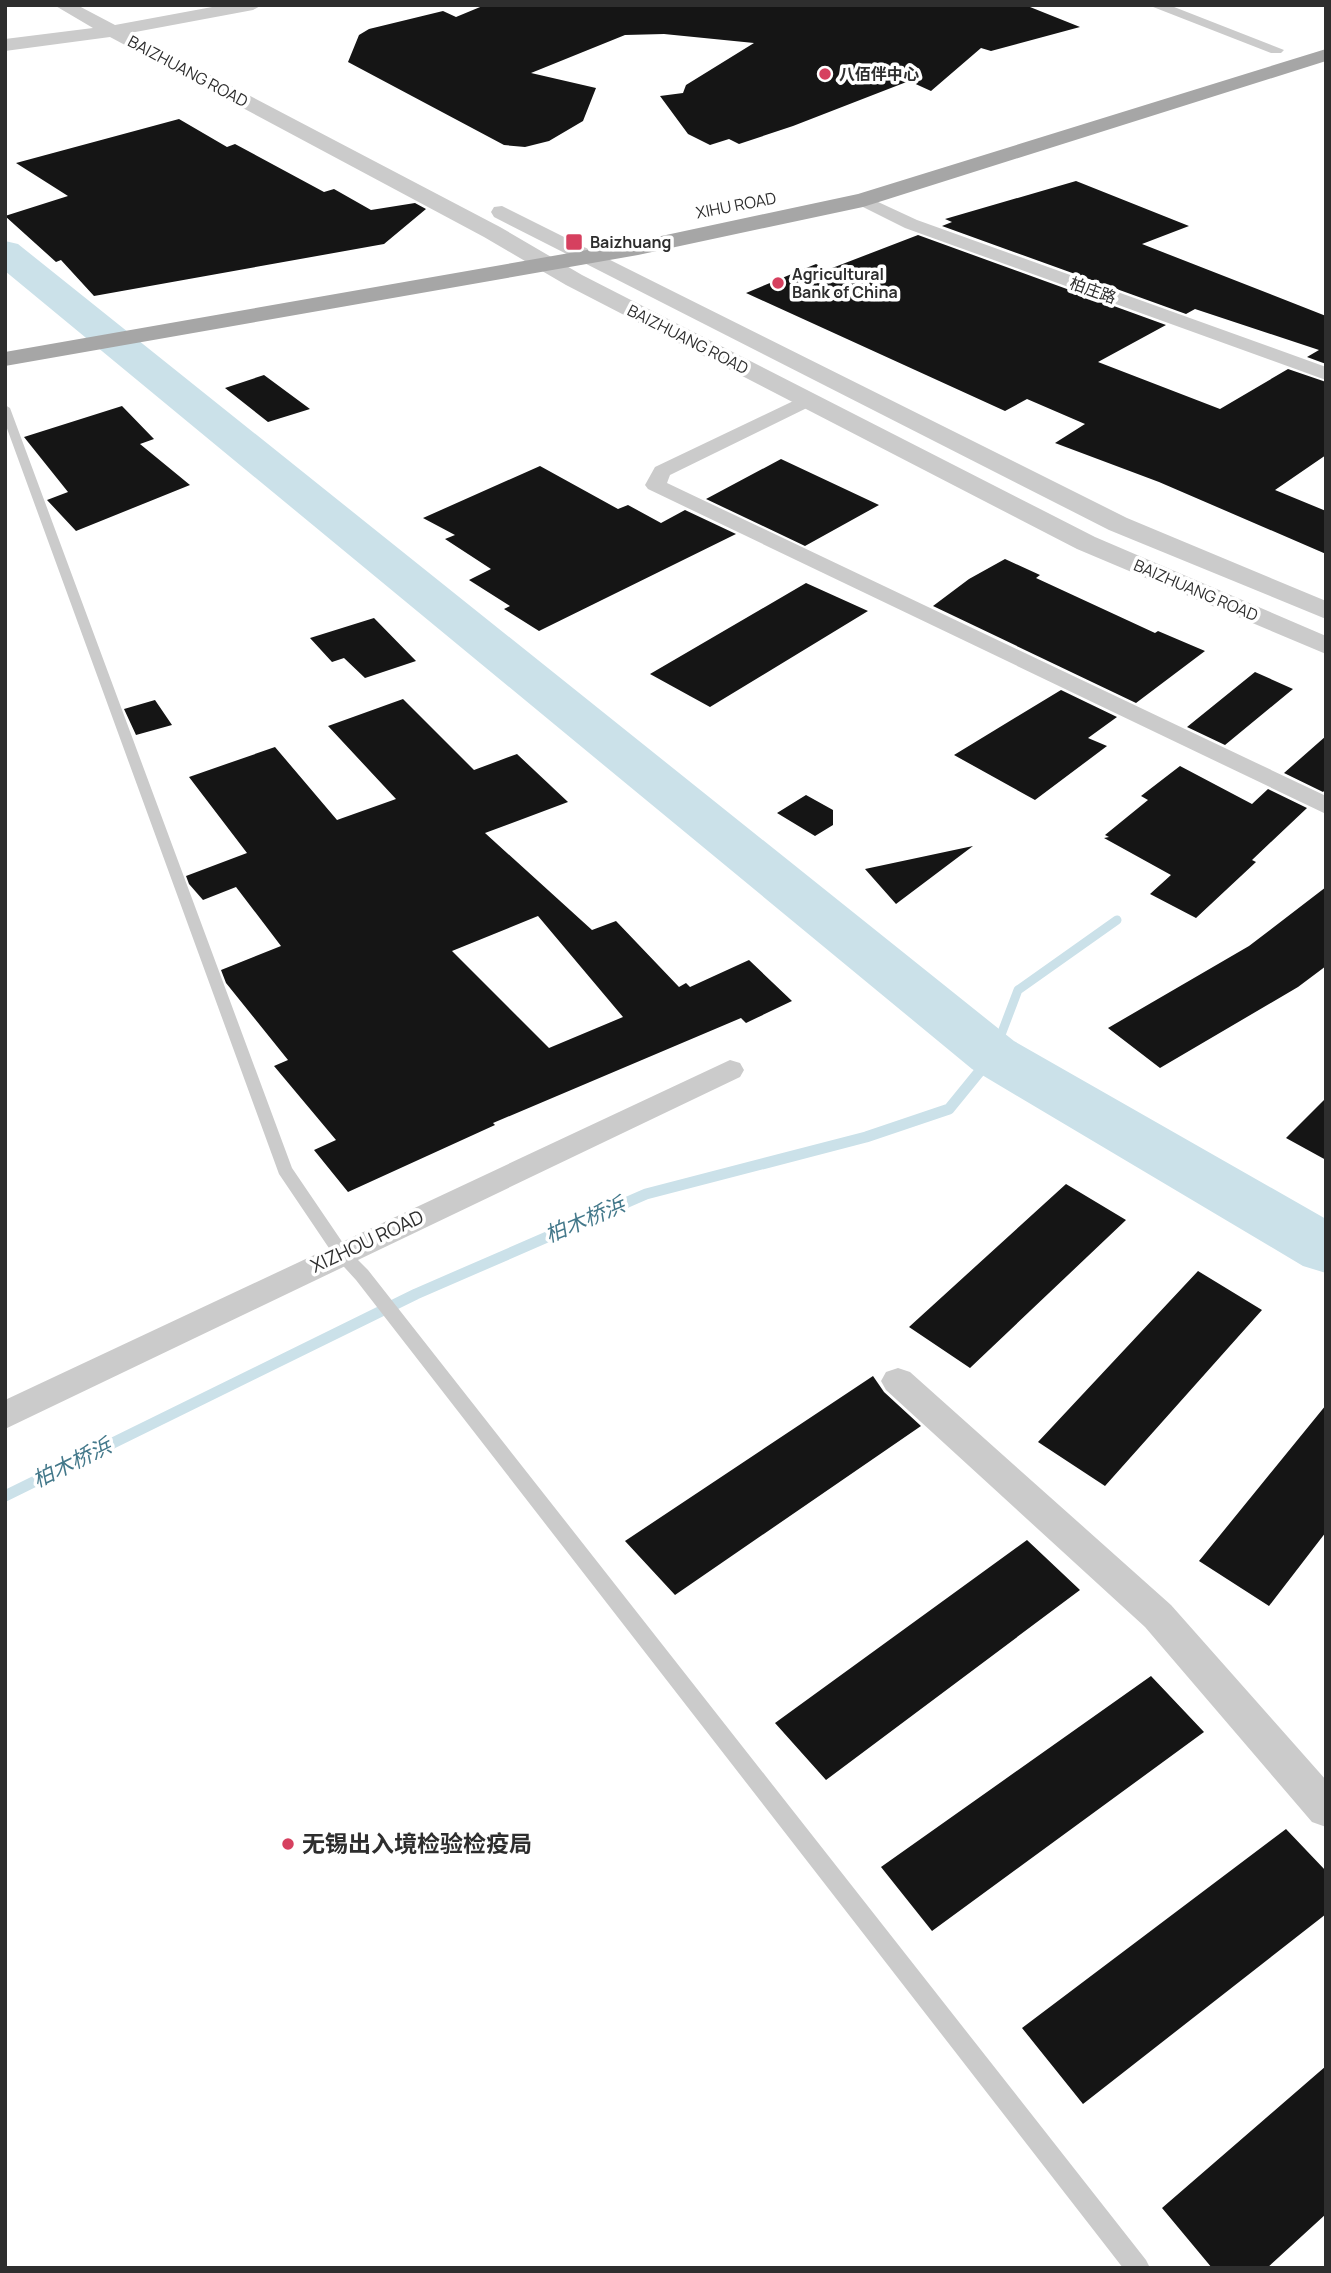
<svg xmlns="http://www.w3.org/2000/svg" width="1331" height="2273" viewBox="0 0 1331 2273" font-family="Manrope,'Noto Sans SC',sans-serif">
	<style>
		.lines { fill: none; stroke-linecap: round; stroke-linejoin: round }
		.stream-far1 { stroke: #cbe1e9; stroke-width: 9 }
		.stream { stroke: #cbe1e9; stroke-width: 11 }
		.river { fill: #cbe1e9; fill-rule: evenodd }
		.building { fill: #151515; fill-rule: evenodd }
		.service { fill: #cbcbcb; fill-rule: evenodd }
		.minor { fill: #cbcbcb; fill-rule: evenodd }
		.tertiary { fill: #cbcbcb; fill-rule: evenodd }
		.primary { fill: #a6a6a6; fill-rule: evenodd }
		.poi-dot { fill: #d6405f; stroke: #fff; stroke-width: 2.5 }
		.labels { text-anchor: middle; stroke-width: 7; stroke-linejoin: round; paint-order: stroke }
		.far-street-label { font-size: 16px; fill: #2e2e2e; stroke: #fff }
		.far-poi-label { font-size: 16px; font-weight: bold; fill: #2e2e2e; stroke: #fff; text-anchor: start }
		.street-label { font-size: 19px; fill: #2e2e2e; stroke: #fff }
		.water-label { font-size: 21px; font-style: italic; fill: #43788a; stroke: #fff }
		.near-poi-label { font-size: 23px; font-weight: bold; fill: #2e2e2e; stroke: #fff; text-anchor: start }
	</style>
	<rect width="100%" height="100%" fill="#fff"/>
	<g class="lines">
		<path class="stream-far1" d="M996,1048L1018,990L1117,920"/>
		<path class="stream" d="M5,1496L416,1294L646,1194L866,1137L949,1109L993,1055L996,1046"/>
		<path class="river" d="M5,241L18,244L1014,1041L1326,1219V1273L1303,1266L972,1069L5,271Z"/>
	</g>
	<path class="building" d="M485,5H1025L1080,27L991,51L981,48L931,91L909,81L793,126L739,144L729,139L710,145L688,134L660,96L683,93L686,85L754,43L664,34L625,35L531,73L596,88L583,121L549,141L525,147L504,145L348,62L359,35L369,29L443,11L456,17Z
		M179,119L227,147L235,144L324,192L334,189L371,210L415,203L426,209L384,244L94,296L61,260L56,262L5,216L68,196L16,163Z
		M1076,181L1189,226L1142,244L1326,316V364L1307,357L1319,350L1195,309L1186,314L942,226L952,222L945,219Z
		M918,235L1166,325L1098,362L1220,409L1288,369L1326,382V455L1275,490L1326,511V554L1159,482L1055,443L1085,424L1027,399L1005,411L746,293L816,264L827,270Z
		M264,375L310,409L268,422L225,388Z
		M122,406L154,439L140,444L190,485L76,531L47,500L68,492L24,437Z
		M781,459L879,505L805,546L706,499Z
		M540,466L618,509L628,505L661,523L685,510L736,534L539,631L504,609L510,606L469,580L491,569L445,539L455,535L423,518Z
		M1005,559L1040,575L1036,578L1155,633L1158,631L1205,651L1136,703L933,606L969,579Z
		M806,583L868,611L710,707L650,674Z
		M374,618L416,661L365,678L344,658L332,662L310,638Z
		M1255,672L1293,689L1225,745L1187,727Z
		M1061,690L1117,717L1088,738L1107,746L1035,800L954,755Z
		M403,699L474,770L517,754L568,802L485,833L592,930L616,921L679,987L686,983L690,987L749,960L792,1001L746,1023L741,1018L493,1123L495,1125L348,1192L314,1150L336,1140L274,1066L288,1060L226,983L221,970L281,946L236,887L203,900L189,884L186,876L247,853L189,777L275,747L337,820L396,799L328,726ZM538,916L623,1017L549,1048L452,951Z
		M155,700L172,725L136,735L124,709Z
		M1326,736V789L1323,792L1284,773Z
		M1180,766L1252,804L1268,789L1307,808L1252,860L1256,862L1196,918L1150,894L1171,875L1104,838L1109,837L1105,835L1148,800L1141,796Z
		M806,795L833,810V825L815,836L777,813Z
		M973,846L896,904L865,869Z
		M1326,887V966L1298,987L1160,1068L1108,1028L1249,946Z
		M1326,1098V1160L1286,1138Z
		M1066,1184L1126,1220L970,1368L909,1327Z
		M1198,1271L1262,1310L1105,1486L1038,1442Z
		M873,1376L884,1392L921,1426L675,1595L625,1541Z
		M1326,1405V1532L1269,1606L1199,1561Z
		M1027,1540L1080,1590L826,1780L775,1723Z
		M1151,1676L1204,1732L932,1931L881,1867Z
		M1286,1829L1326,1871V1914L1083,2104L1022,2028Z
		M1326,2066V2214L1267,2268H1212L1162,2208Z"/>
	<g class="lines">
		<path class="service" d="M5,405L10,408L292,1168L347,1249L368,1270L1146,2260L1150,2268H1123L356,1280L335,1257L279,1174L5,423Z"/>
		<path class="minor" d="M1148,5H1169L1284,50L1281,53H1271Z
			M863,195L917,220L1326,367V380L905,228L857,204L854,200Z
			M808,394L818,400L815,404L670,475L667,483L1326,796V814L648,489L645,485L655,467Z
			M730,1060L740,1063L744,1070L740,1077L5,1429V1400Z
			M898,1368L910,1372L1171,1605L1326,1780V1827L1312,1822L1145,1627L886,1390L881,1381L886,1372Z"/>
		<path class="tertiary" d="M54,5H77L115,25L223,5H262L253,10L130,33L500,227L582,275L1095,537L1326,636V654L1077,549L566,285L484,237L110,37L5,51V39L93,28Z
			M502,206L1127,518L1326,601V619L1109,530L494,217L491,212L494,207Z"/>
		<path class="primary" d="M1326,49V61L863,207L638,255L5,366V352L638,241L858,194Z"/>
	</g>
	<g class="poi-dot">
		<circle cx="825" cy="74" r="7"/>
		<rect x="565" y="233" width="18" height="18" rx="3.5"/>
		<circle cx="778" cy="283" r="7"/>
		<circle cx="288" cy="1844" r="7"/>
	</g>
	<g class="labels">
		<g class="far-street-label">
			<text transform="translate(188 71) rotate(28)" y="6">BAIZHUANG ROAD</text>
			<text transform="translate(736 205) rotate(-11)" y="6">XIHU ROAD</text>
			<text transform="translate(1093 290) rotate(20)" y="6">柏庄路</text>
			<text transform="translate(688 339) rotate(27)" y="6">BAIZHUANG ROAD</text>
			<text transform="translate(1196 590) rotate(23)" y="6">BAIZHUANG ROAD</text>
		</g>
		<g class="far-poi-label">
			<text x="839" y="80">八佰伴中心</text>
			<text x="590" y="248">Baizhuang</text>
			<text x="792" y="280">Agricultural<tspan x="792" dy="18">Bank of China</tspan></text>
		</g>
		<g class="street-label">
			<text transform="translate(367 1241) rotate(-25)" y="7">XIZHOU ROAD</text>
		</g>
		<g class="water-label">
			<text transform="translate(585 1220) rotate(-23)" y="7">柏木桥浜</text>
			<text transform="translate(72 1463) rotate(-26)" y="7">柏木桥浜</text>
		</g>
		<g class="near-poi-label">
			<text x="302" y="1852">无锡出入境检验检疫局</text>
		</g>
	</g>
	<rect width="1331" height="2273" fill="none" stroke="#2e2e2e" stroke-width="14"/>
</svg>
